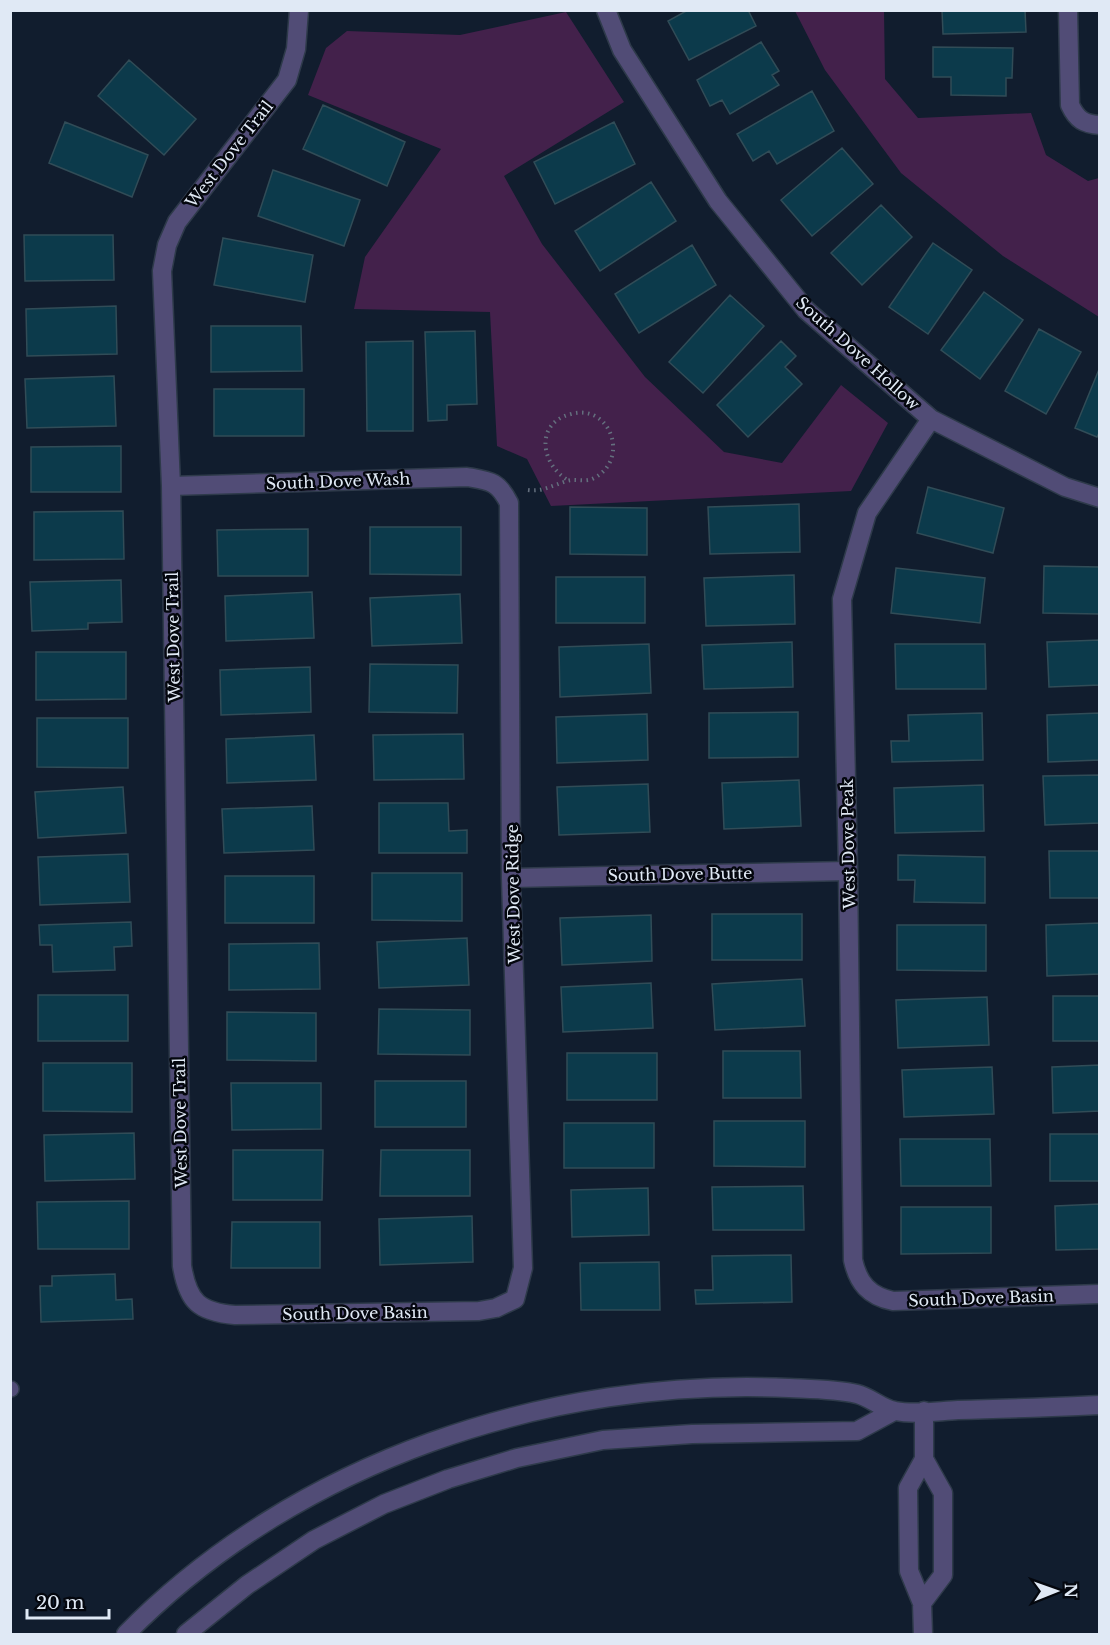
<svg xmlns="http://www.w3.org/2000/svg" width="1110" height="1645" viewBox="0 0 1110 1645" font-family="'Libre Baskerville',serif">
	<style>
		.green { fill: #43214b }
		.building { fill: #0c3a4b; stroke: #314c57; stroke-width: 1.5 }
		.lines { fill: none; stroke-linecap: round; stroke-linejoin: round }
		.service-casing { stroke: #2e3a4a; stroke-width: 18 }
		.minor-casing { stroke: #2e3a4a; stroke-width: 21 }
		.path { stroke: #646f7e; stroke-width: 4; stroke-dasharray: 1.5 4.5; stroke-linecap: butt }
		.service { stroke: #514c76; stroke-width: 15 }
		.minor { stroke: #514c76; stroke-width: 18 }
		.labels { text-anchor: middle; stroke-width: 5; stroke-linejoin: round; paint-order: stroke }
		.street-label { font-size: 16px; fill: #e0e9f5; stroke: #04070e }
	</style>
	<rect width="100%" height="100%" fill="#111d2e"/>
	<path class="green" d="M795,11H884L885,79L918,118L1031,113L1046,155L1088,181L1099,178V317L1003,256L901,173L825,70Z
		M566,12L624,102L504,176L542,244L645,377L724,452L782,463L841,385L888,423L851,491L551,506L527,459L497,446L490,312L354,309L365,257L441,149L308,95L326,48L347,31L460,35Z"/>
	<path class="building" d="M688,10H748L756,26L689,60L668,21Z
		M942,10H1025L1026,32L943,34Z
		M761,42L779,71L772,75L779,85L730,114L722,100L710,106L697,80Z
		M933,47L1013,48L1012,78H1006V96L951,95V77H933Z
		M129,60L196,119L164,155L98,96Z
		M812,91L834,131L777,164L769,151L753,161L737,134Z
		M323,105L405,142L387,186L303,149Z
		M65,122L148,155L132,197L49,163Z
		M614,122L635,164L555,204L534,162Z
		M842,148L873,184L812,236L781,200Z
		M273,170L360,200L344,246L258,216Z
		M651,182L676,221L600,271L575,231Z
		M881,205L912,237L862,285L831,253Z
		M24,235H113L114,280L25,281Z
		M223,238L313,255L305,302L214,285Z
		M933,243L972,270L928,334L889,307Z
		M692,245L716,285L639,333L615,294Z
		M984,292L1023,320L980,379L941,350Z
		M730,295L764,326L703,393L669,362Z
		M116,306L117,354L27,356L26,309Z
		M211,326H301L302,371L211,372Z
		M1039,329L1081,352L1046,414L1005,391Z
		M475,331L477,404L447,405V420L428,421L425,332Z
		M413,341V431H367L366,342Z
		M781,341L796,356L785,367L802,384L748,437L717,405Z
		M1100,367V431L1097,437L1075,428Z
		M114,376L116,426L27,428L25,379Z
		M214,389H304V436H214Z
		M121,446V492H31V447Z
		M928,487L1004,508L993,553L917,533Z
		M799,504L800,552L710,554L708,507Z
		M570,507L647,508V555L570,554Z
		M123,511L124,559L34,560V512Z
		M370,527H461V575L370,574Z
		M308,529V576H218L217,530Z
		M1044,566L1100,567V614L1043,613Z
		M896,568L985,578L980,623L891,613Z
		M794,575L795,624L706,626L704,578Z
		M556,577H645V623H556Z
		M121,580L122,622L88,623V629L32,631L30,582Z
		M312,592L314,638L226,641L225,596Z
		M460,594L462,643L372,646L370,598Z
		M1100,640V685L1049,687L1047,642Z
		M792,642L793,687L704,689L702,645Z
		M649,644L651,693L560,697L559,647Z
		M895,644H985L986,689H896Z
		M36,652H126V699L36,700Z
		M370,664L458,665L457,713L369,712Z
		M310,667L311,712L221,715L220,670Z
		M798,712V757L709,758V713Z
		M982,713L983,760L892,762L891,741H909L908,715Z
		M1100,713V760L1048,762L1047,715Z
		M647,714L648,760L557,763L556,717Z
		M37,718H128V768L37,767Z
		M463,734L464,779L374,780L373,735Z
		M314,735L316,780L227,783L226,739Z
		M1100,775V823L1045,825L1043,776Z
		M799,780L801,826L724,829L722,783Z
		M648,784L650,832L559,835L557,787Z
		M983,785L984,831L895,833L894,788Z
		M123,787L126,833L38,838L35,792Z
		M379,803H448L449,831L467,830V853H379Z
		M312,806L314,850L224,853L222,809Z
		M1049,851H1100V898H1050Z
		M128,854L130,902L40,905L38,857Z
		M898,855L985,857V903L914,902L915,880H898Z
		M372,873H462V921L372,920Z
		M225,876H314V923H225Z
		M712,914H802V960H712Z
		M651,915L652,961L562,965L560,918Z
		M131,922L132,946L114,947L115,970L53,972L52,945H40L39,925Z
		M1100,923V974L1047,976L1046,925Z
		M897,925H986V971L897,970Z
		M467,938L469,985L379,988L377,942Z
		M319,943L320,989L229,990V944Z
		M802,979L805,1026L715,1030L712,984Z
		M651,983L653,1028L563,1032L561,987Z
		M38,995H128V1041H38Z
		M1053,996H1100V1041H1053Z
		M987,997L989,1045L898,1048L896,1000Z
		M379,1009L470,1010V1055L378,1054Z
		M227,1012L316,1013V1061L227,1060Z
		M723,1051H800L801,1098H723Z
		M567,1053H657V1100H567Z
		M43,1063H132V1112L43,1111Z
		M1100,1065V1111L1053,1113L1052,1067Z
		M992,1067L994,1114L904,1117L902,1070Z
		M375,1081H466V1127H375Z
		M231,1083H321V1129L232,1130Z
		M714,1121H805V1167L714,1166Z
		M564,1123H654V1168H564Z
		M134,1133L135,1179L45,1181L44,1135Z
		M1050,1134H1100V1181H1050Z
		M900,1139H990L991,1186H901Z
		M233,1150H323L322,1200H233Z
		M381,1150H470V1196H380Z
		M803,1186L804,1230H713L712,1187Z
		M648,1188L649,1235L572,1237L571,1190Z
		M129,1201V1249H38L37,1202Z
		M1100,1204V1249L1056,1250L1055,1206Z
		M901,1207H991V1253L901,1254Z
		M472,1216L473,1262L380,1265L379,1219Z
		M232,1222H320V1268H231Z
		M791,1255L792,1302L696,1304L695,1290H713L712,1256Z
		M659,1262L660,1310H581L580,1263Z
		M115,1274L116,1300L132,1299L133,1319L41,1322L40,1286H52V1276Z"/>
	<g class="lines">
		<defs>
			<path id="service" d="M10,1389H11"/>
			<path id="minor" d="M606,10L622,50L718,201L806,310L931,419L1065,487L1100,498
				M1068,10L1070,105C1077,120 1084,124 1100,125
				M931,419L867,513L842,599L848,871L853,1260C858,1283 869,1296 893,1301L1100,1294
				M171,486L467,477C490,481 498,481 509,503L511,878L523,1268L515,1299L496,1308L479,1311L235,1315C199,1312 188,1302 182,1266L171,486L162,271L167,245L177,222L287,80L296,49L299,10
				M511,878L848,871
				M922,1603L943,1575V1493L924,1459
				M126,1634C296,1461 549,1377 789,1388C811,1389 836,1389 857,1394C870,1397 882,1409 895,1411C915,1415 938,1411 958,1410C1005,1409 1052,1407 1100,1405
				M186,1634L247,1585L314,1540L384,1504L448,1479L517,1458L603,1440L692,1434L857,1431L894,1411
				M923,1634L922,1603L909,1571L908,1488L924,1459V1411"/>
		</defs>
		<use href="#service" class="service-casing"/>
		<use href="#minor" class="minor-casing"/>
		<path class="path" d="M528,490C543,492 553,485 567,481C576,478 585,483 594,478C630,460 611,403 571,414C534,423 541,465 568,480"/>
		<use href="#service" class="service"/>
		<use href="#minor" class="minor"/>
	</g>
	<g class="labels">
		<g class="street-label">
			<text transform="translate(229 154) rotate(-52)" y="6">West Dove Trail</text>
			<text transform="translate(858 353) rotate(42)" y="6">South Dove Hollow</text>
			<text transform="translate(338 481) rotate(-2)" y="6">South Dove Wash</text>
			<text transform="translate(173 637) rotate(-91)" y="6">West Dove Trail</text>
			<text transform="translate(848 844) rotate(-91)" y="6">West Dove Peak</text>
			<text transform="translate(680 874) rotate(-1)" y="6">South Dove Butte</text>
			<text transform="translate(513 894) rotate(-91)" y="6">West Dove Ridge</text>
			<text transform="translate(180 1123) rotate(-91)" y="6">West Dove Trail</text>
			<text transform="translate(981 1298) rotate(-2)" y="6">South Dove Basin</text>
			<text transform="translate(355 1313) rotate(-1)" y="6">South Dove Basin</text>
		</g>
	</g>
	<rect width="1110" height="1645" fill="none" stroke="#e0e9f5" stroke-width="24"/>
	<g transform="translate(1056 1591) rotate(89)" stroke="#04070e" stroke-width="4.5" paint-order="stroke">
	<path d="M0-4.5L10 22L0 15L-10 22Z" fill="#e0e9f5"/>
	<text y="-9" font-size="16" font-weight="bold" text-anchor="middle" fill="#e0e9f5">N</text>
	</g>
	<path d="M27 1609v9h82v-9" fill="none" stroke="#e0e9f5" stroke-width="3"/>
	<text x="36" y="1609" font-size="18" fill="#e0e9f5" stroke="#04070e" stroke-width="4.5" paint-order="stroke">20 m</text>
</svg>
